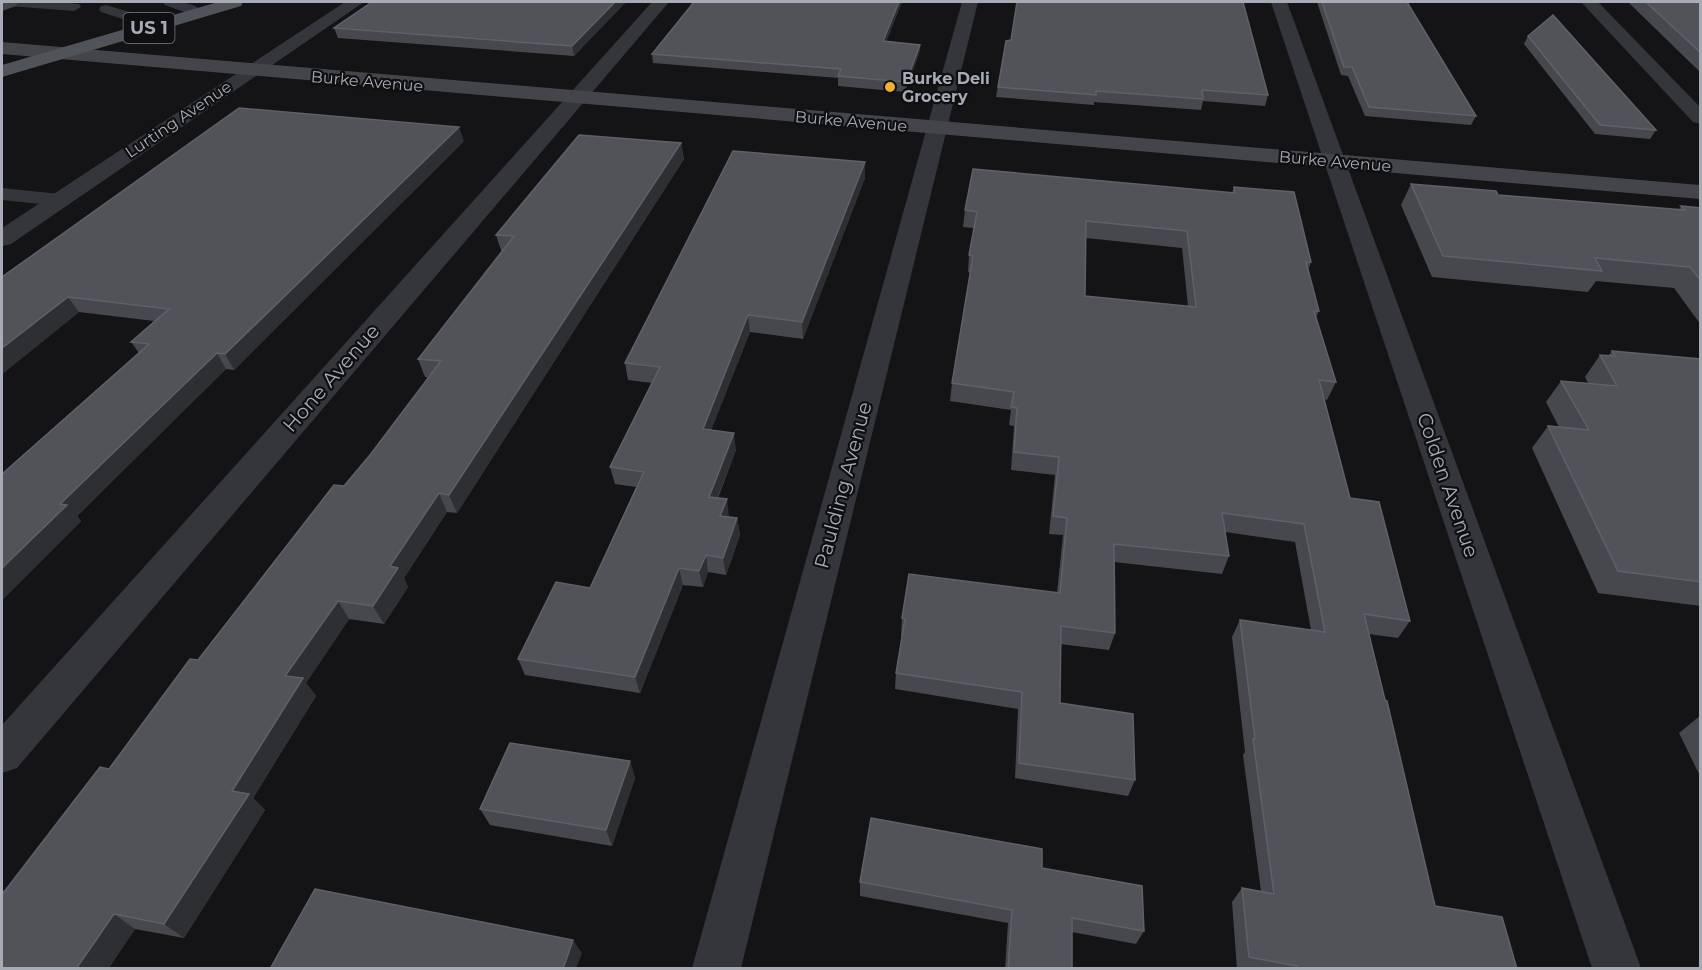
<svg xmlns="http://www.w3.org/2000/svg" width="1702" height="970" viewBox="0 0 1702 970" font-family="Montserrat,sans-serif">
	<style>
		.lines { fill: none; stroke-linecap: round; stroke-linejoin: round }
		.lane { fill: #35363b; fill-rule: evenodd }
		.street { fill: #35363b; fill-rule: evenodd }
		.secondary { fill: #43454b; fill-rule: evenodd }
		.primary { fill: #51535a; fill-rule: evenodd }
		.wall { fill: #47484e; fill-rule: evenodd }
		.shaded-wall { fill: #2e2f33 }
		.building { fill: #515359; stroke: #5f6168; stroke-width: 1.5; fill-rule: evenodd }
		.poi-dot { fill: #efb033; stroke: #0f0f11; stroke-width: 2 }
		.labels { text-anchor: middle; stroke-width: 4.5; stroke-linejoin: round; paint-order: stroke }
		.far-poi-label { font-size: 16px; font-weight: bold; fill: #a6abb6; stroke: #0f0f11; text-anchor: start }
		.far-street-label { font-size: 16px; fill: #a6abb6; stroke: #0f0f11 }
		.shield { fill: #0f0f11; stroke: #797c84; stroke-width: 1.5 }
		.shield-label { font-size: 18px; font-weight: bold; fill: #a6abb6 }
		.street-label { font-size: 20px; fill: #a6abb6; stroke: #0f0f11 }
	</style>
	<rect width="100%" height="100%" fill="#141416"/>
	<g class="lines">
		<path class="lane" d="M2,2H60L79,4L81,7L74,11L9,6Z
			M163,2C177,1 195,2 205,13L198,17L165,5Z
			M106,5L162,22L165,25L157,30L101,12L99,9L101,6Z
			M2,188L60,194L67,196L70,200L67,204L60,206L2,200Z"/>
		<path class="street" d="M345,2H364L11,244L2,246V228Z
			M652,2H669L17,768L2,773V725Z
			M962,2H978L741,968H692Z
			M1271,2H1287L1641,968H1592Z
			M1581,2H1598L1700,107V124L1693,122Z"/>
		<path class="secondary" d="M2,2H18L16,6L2,11Z
			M2,42L1700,185V199L2,54Z"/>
		<path class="primary" d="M218,2H243L241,6L2,77V65Z"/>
	</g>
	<path class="wall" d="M372,2H626L574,56L338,38L334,28Z
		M694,2H902L886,41L920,45L919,54L905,92L838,86V78L653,63L652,54Z
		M1317,2H1407L1476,116L1471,125L1365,116L1348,76L1341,75Z
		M1628,2H1701V73Z
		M1528,36L1656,130L1650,139L1595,134L1524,44Z
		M1006,41L1268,95L1265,106L1203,101L1201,110L1094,102V105L996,97Z
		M464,141L234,370L226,369L77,516L81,521L2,600V474L139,353L131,342L154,321L79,312L2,374V277Z
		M681,143L684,159L457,513L447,512L404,578L408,587L384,624L349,619L306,683L316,696L253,798L265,810L184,938L135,929L108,969H2L4,892L109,769L344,486L370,455L429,378L425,377L418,359L502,253L496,235Z
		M865,162V178L803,339L750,332L711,430L736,450L718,498L729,517L737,518L740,535L726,575L708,572L703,587L683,585L640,693L525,675L518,659L590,588L636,487L615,484L610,467L652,383L628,380L625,363Z
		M1411,184L1498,195L1679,210L1681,206L1701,208V325L1674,288L1596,281L1588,292L1432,277L1401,205Z
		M1234,187L1311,262L1308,270L1319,311L1316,317L1336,382L1327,400L1324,399L1350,498L1410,621L1398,638L1369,634L1435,906L1517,969H1237L1232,902L1242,888L1261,891L1243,755L1245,752L1232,637L1240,620L1311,630L1295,542L1225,532L1229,556L1222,574L1114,562L1115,633L1109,650L1060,644V703L1135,780L1128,796L1015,778L1018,709L895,689L896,673L902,636H901L902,618L1057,593L1063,535L1049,534L1055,475L1011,470L1014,426L1009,425L1011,410L950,401L952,383L970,273L968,272L969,255L974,228L963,227L965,210L1232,193ZM1086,238L1182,248L1188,306L1085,296Z
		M1612,351L1701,359V606L1598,593L1532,448L1548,426L1559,427L1546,402L1561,381L1588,383L1585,377L1600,355L1608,356Z
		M1701,715V778L1679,733Z
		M630,761L635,778L612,846L490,825L480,809Z
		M1042,868L1144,931L1136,944L1072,932V969H1005L1008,923L860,896V882Z"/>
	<path class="shaded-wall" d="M615,2H626L574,56L572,46Z
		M899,2H902L883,50V41Z
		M920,45L919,54L905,92L906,82Z
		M459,127L464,141L234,370L225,354Z
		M681,143L684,159L457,513L449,495Z
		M865,162V178L803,339L802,322Z
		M68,297L79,312L2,374V348Z
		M748,315L750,332L705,446L703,429Z
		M217,353L226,369L77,516L81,521L2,600V568L60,504Z
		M734,433L736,450L711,514L709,497Z
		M439,493L447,512L404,578L408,587L384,624L373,606L390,566Z
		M727,499L729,516L723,533L720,516Z
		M737,518L740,535L726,575L723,558Z
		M706,555L708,572L703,587L699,571Z
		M679,568L683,585L640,693L635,677Z
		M338,601L349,619L306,683L316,696L253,798L265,810L184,938L164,924L232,791L285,676Z
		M630,761L635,778L612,846L606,830Z
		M114,914L135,929L108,969H76Z
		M573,940L582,953L576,969H563Z"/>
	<path class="building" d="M372,2H615L572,46L334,28Z
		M694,2H899L883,41L920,45L906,82L838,76L841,69L652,54Z
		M1017,2H1243L1268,95L1202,90L1203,99L1096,91V95L998,87L1006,41L1011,40Z
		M1322,2H1407L1476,116L1369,107L1352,67H1344Z
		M1646,2H1701V53Z
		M1553,15L1656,130L1600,125L1528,36Z
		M239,108L459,127L225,354L217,353L60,504L67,505L2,568V474L149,344L131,342L169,309L68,297L2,348V277Z
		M579,135L681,143L449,495L439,493L390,566L398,568L373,606L338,601L285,676L303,678L232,791L249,794L164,924L114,914L76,969H2V891L4,892L100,767L109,769L190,659L198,660L334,485L344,486L370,455L441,361L418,359L514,236L496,235Z
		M733,151L865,162L802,322L748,315L703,429L734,433L709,497L727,499L720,516L737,518L723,558L706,555L699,571L679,568L635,677L518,659L556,582L590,588L644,472L610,467L660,367L625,363Z
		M973,169L1235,193L1234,187L1294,192L1311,262H1306L1319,311H1314L1336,382L1319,380L1350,498L1379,502L1410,621L1364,614L1385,700L1387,701L1435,906L1502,917L1517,969H1298L1297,966L1249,957L1242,888L1274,894L1253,739H1255L1240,620L1325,632L1304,524L1222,513L1229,556L1114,544L1115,633L1061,626L1060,703L1133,714L1135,780L1019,763L1022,692L896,673L905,619L902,618L909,574L1060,593L1067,518L1053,516L1059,457L1014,452L1017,408L1011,407L1014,392L952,383L973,256L969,255L977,212L965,210ZM1086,221L1187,231L1196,307L1085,296Z
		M1411,184L1496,191L1498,195L1685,210L1681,206L1701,208V281L1690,267L1595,258L1602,271L1443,256Z
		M1612,351L1701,359V582L1618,571L1548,426L1589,430L1561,381L1617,386L1600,355L1615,356Z
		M510,743L630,761L606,830L480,809Z
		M871,818L1042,849V868L1142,886L1144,931L1072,918V969H1008L1012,910L860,882Z
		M315,889L573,940L563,969H270Z"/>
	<circle class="poi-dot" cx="890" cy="87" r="6"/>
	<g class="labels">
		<g class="far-poi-label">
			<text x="902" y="84">Burke Deli<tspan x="902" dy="18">Grocery</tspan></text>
		</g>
		<g class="far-street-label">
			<text transform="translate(367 81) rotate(5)" y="6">Burke Avenue</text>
			<text transform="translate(178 119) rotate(-34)" y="6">Lurting Avenue</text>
			<text transform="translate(851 121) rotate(5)" y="6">Burke Avenue</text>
			<text transform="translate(1335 161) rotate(5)" y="6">Burke Avenue</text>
		</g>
		<rect class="shield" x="123.5" y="13" width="51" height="30" rx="4.5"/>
		<g class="shield-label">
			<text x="149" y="34">US 1</text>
		</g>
		<g class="street-label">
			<text transform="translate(331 378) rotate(-49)" y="7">Hone Avenue</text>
			<text transform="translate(843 485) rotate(-75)" y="7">Paulding Avenue</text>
			<text transform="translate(1448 485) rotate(71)" y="7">Colden Avenue</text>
		</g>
	</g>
	<rect width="1702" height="970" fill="none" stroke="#a6abb6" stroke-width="6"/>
</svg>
